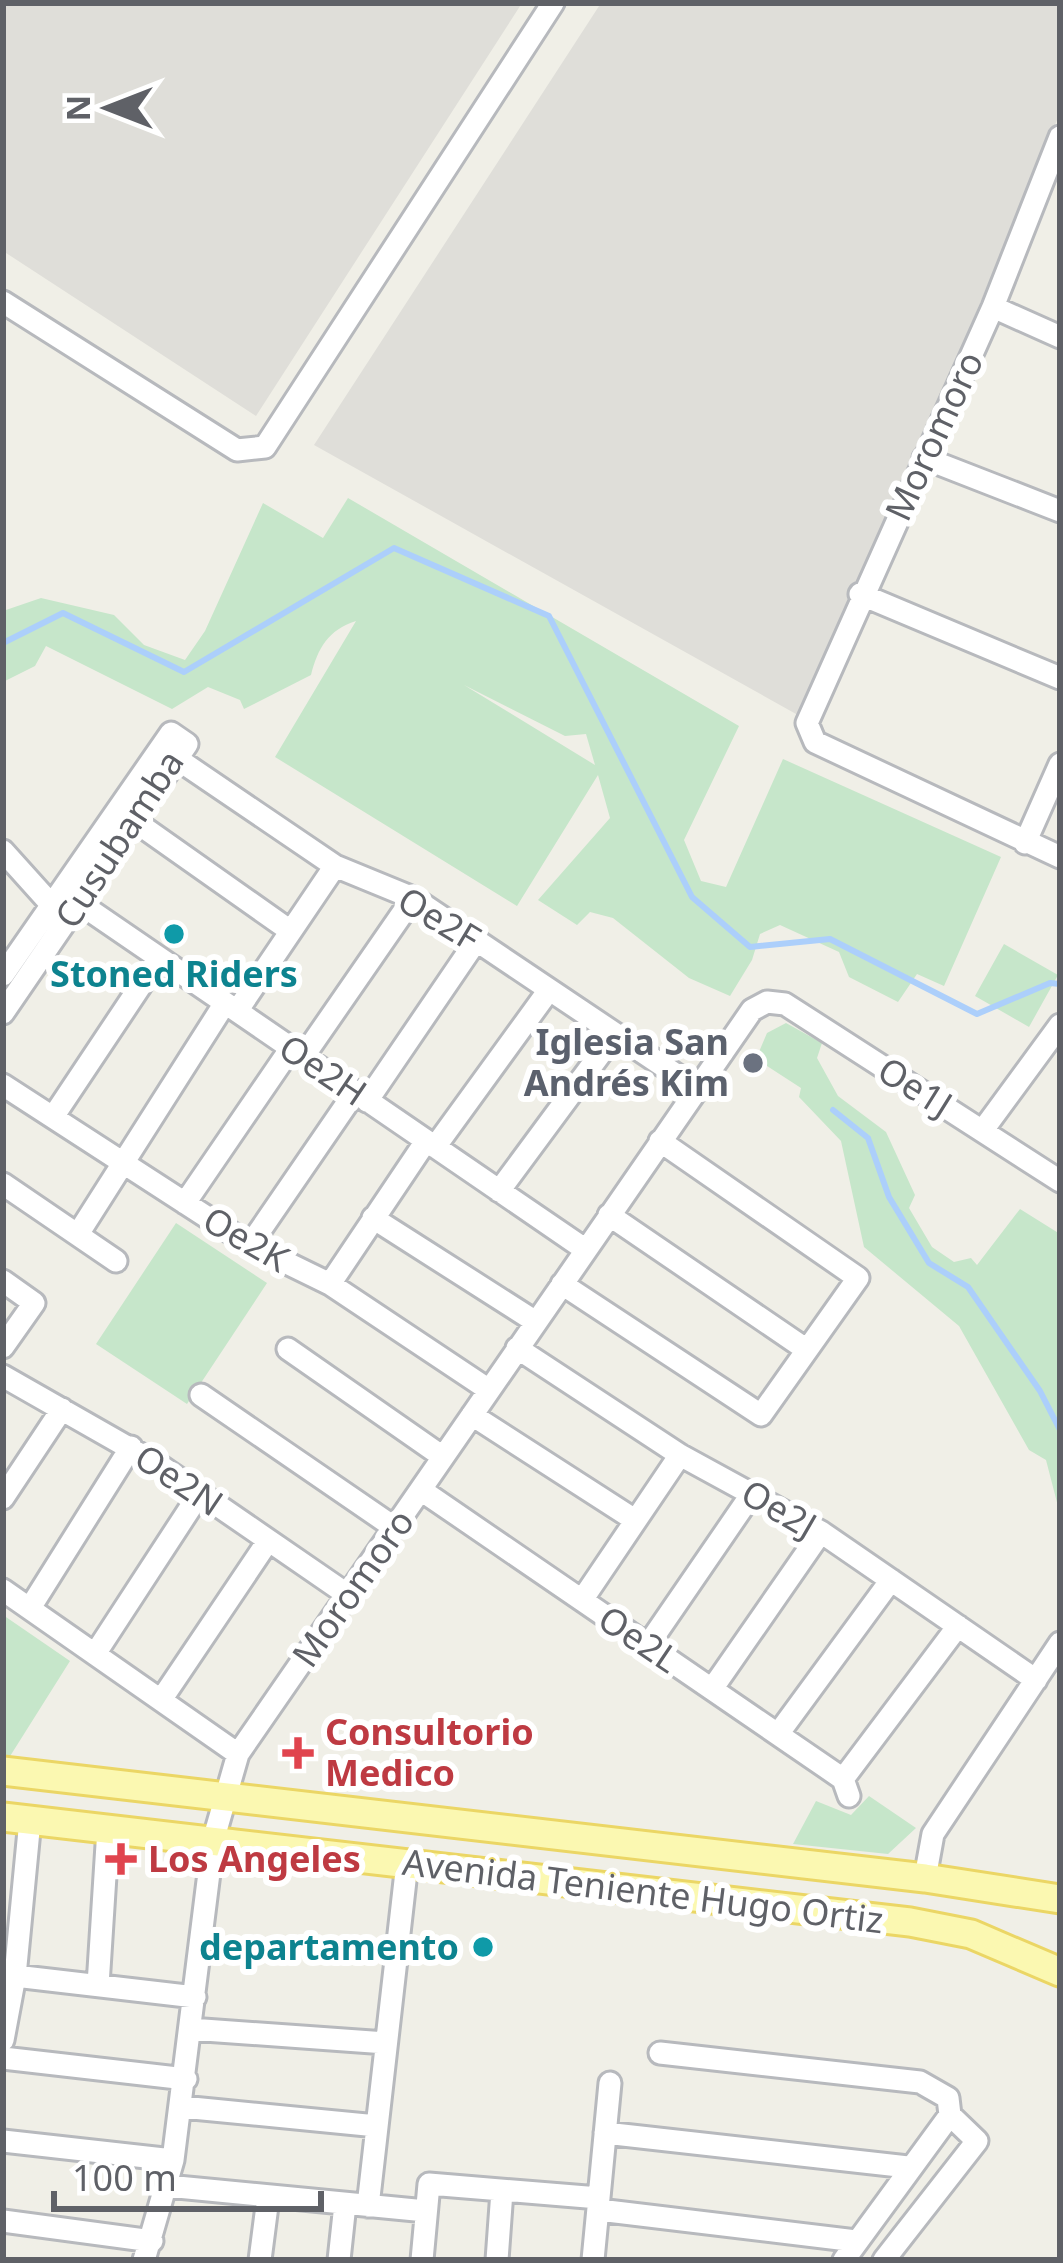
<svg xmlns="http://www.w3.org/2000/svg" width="1063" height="2263" viewBox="0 0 1063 2263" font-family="'Noto Sans',sans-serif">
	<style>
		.industrial { fill: #dfded9 }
		.green { fill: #c6e6ca; fill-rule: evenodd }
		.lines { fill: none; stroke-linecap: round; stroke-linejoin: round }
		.stream { stroke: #accffb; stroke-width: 6 }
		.minor-casing { stroke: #b7b9bd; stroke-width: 27 }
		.major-casing { stroke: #ebd665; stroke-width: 33 }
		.minor { stroke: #fff; stroke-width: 21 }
		.major { stroke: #fbf8b1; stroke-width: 27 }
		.culture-dot { fill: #0f9aa8; stroke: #fff; stroke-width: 4.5 }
		.worship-dot { fill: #6b7280; stroke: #fff; stroke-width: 4.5 }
		.health-dot { fill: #e0444e; stroke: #fff; stroke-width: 4.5 }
		.labels { text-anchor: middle; stroke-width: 12; stroke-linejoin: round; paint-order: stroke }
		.street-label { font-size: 36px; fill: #5f6167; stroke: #fff }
		.culture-label { font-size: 36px; font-weight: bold; fill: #0d838f; stroke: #fff }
		.worship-label { font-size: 36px; font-weight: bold; fill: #5b616d; stroke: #fff; text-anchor: end }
		.health-label { font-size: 36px; font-weight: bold; fill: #be3a42; stroke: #fff; text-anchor: start }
	</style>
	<rect width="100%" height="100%" fill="#f0efe7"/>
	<path class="industrial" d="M3,3H522L256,416L3,251Z
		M601,3H1060V113L805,719L314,445Z"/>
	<path class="green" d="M348,498L739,726L684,840L701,881L726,887L783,759L1001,857L944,986L917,974L898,1002L849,977L839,952L780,925L760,934L752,960L730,996L689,978L613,918L590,912L577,925L538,900L610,818L598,775L517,906L275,757L356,621C328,630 318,648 311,675L244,709L240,700L208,687L172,709L46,646L35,666L3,682V611L41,598L114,615L144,645L185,660L205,631L263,503L323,538ZM464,685L565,736L586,734L595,765Z
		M1004,944L1058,975L1029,1027L975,996Z
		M786,1023L822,1043L817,1058L838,1096L886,1132L915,1195L909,1208L932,1247L954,1262L971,1258L977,1265L1020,1209L1060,1234V1514L1046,1460L1029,1450L959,1326L864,1247L841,1141L799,1097L801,1088L756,1059L767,1033Z
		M176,1223L267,1283L187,1404L96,1344Z
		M3,1615L70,1661L7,1761L3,1760Z
		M869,1796L916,1828L888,1854L793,1844L816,1801L851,1815Z"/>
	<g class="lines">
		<path class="stream" d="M3,643L63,613L184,672L394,548L549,616L692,897L750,947L830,939L977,1014L1050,983L1060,984
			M833,1110L868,1138L889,1197L929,1263L968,1287L1040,1391L1060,1430"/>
		<defs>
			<path id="minor" d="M1060,137L993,307L807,723L815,742L1060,857
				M3,302L237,450L265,447L553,3
				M993,307L1060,337
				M924,458L1060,511
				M860,594L1060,678
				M176,758L335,866L413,898L696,1088
				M133,820L289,930
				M1025,843L1060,764
				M3,851L57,911
				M66,894L586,1250
				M3,975L171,733L187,744L3,1013
				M237,1011L335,866
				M303,1057L413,898
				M3,1085L250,1245L330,1284L489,1390
				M367,1101L476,941
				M55,1114L159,958
				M983,1130L1060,1025
				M435,1147L549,990
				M3,1184L116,1261
				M499,1191L615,1034
				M185,1203L291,1048
				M609,1215L807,1350
				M373,1218L536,1322
				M78,1234L225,1003
				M250,1245L355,1092
				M3,1281L34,1303L3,1347
				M330,1284L426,1141
				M562,1284L761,1415L858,1278L660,1141
				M517,1348L680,1455L821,1532L1036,1680
				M288,1349L443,1457
				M3,1376L159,1465L348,1595
				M201,1395L395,1528
				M472,1415L635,1520
				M421,1490L843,1779L849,1796
				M3,1498L62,1409
				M3,1590L238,1754
				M582,1600L680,1455
				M30,1608L131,1447
				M648,1645L753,1492
				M95,1654L200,1493
				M712,1689L821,1532
				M161,1700L268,1541
				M778,1734L891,1580
				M843,1779L958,1626
				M925,1878L933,1834L1060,1643
				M15,1976L195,1997
				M98,1985L108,1829
				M190,2029L386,2043
				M3,2040L15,1976L30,1820
				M660,2053L920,2082L948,2098L950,2115
				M3,2058L186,2079
				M182,2107L377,2126
				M605,2133L908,2167
				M3,2141L173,2160
				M167,2186L426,2211
				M368,2206L407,1863
				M599,2210L856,2241
				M3,2221L152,2241
				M144,2260L173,2160L213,1841L238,1754L752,1010L767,1002L785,1004L1060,1181
				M260,2260L268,2198
				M339,2260L345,2204
				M422,2260L429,2184L599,2198
				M497,2260L502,2191
				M593,2260L610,2083
				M844,2260L950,2115
				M884,2260L977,2141L950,2115"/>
			<path id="major" d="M3,1771L925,1878L1060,1899
				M3,1817L910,1922L971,1934L1060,1972"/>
		</defs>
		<use href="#minor" class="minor-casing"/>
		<use href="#major" class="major-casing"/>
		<use href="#minor" class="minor"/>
		<use href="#major" class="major"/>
	</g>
	<g class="culture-dot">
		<circle cx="174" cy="934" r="12"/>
		<circle cx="483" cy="1947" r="12"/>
	</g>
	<circle class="worship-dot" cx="753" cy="1063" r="12"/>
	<g class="health-dot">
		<path d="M292 1735h12v12h12v12h-12v12h-12v-12h-12v-12h12z"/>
		<path d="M115 1841h12v12h12v12h-12v12h-12v-12h-12v-12h12z"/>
	</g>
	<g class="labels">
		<g class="street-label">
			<text transform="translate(934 436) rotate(-65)" y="13">Moromoro</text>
			<text transform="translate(119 839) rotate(-57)" y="13">Cusubamba</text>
			<text transform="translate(439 919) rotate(31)" y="13">Oe2F</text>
			<text transform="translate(323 1070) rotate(34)" y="13">Oe2H</text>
			<text transform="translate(915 1087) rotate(32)" y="13">Oe1J</text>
			<text transform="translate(246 1239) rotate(30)" y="13">Oe2K</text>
			<text transform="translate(179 1480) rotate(34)" y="13">Oe2N</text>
			<text transform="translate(779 1509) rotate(30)" y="13">Oe2J</text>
			<text transform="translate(353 1588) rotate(-55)" y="13">Moromoro</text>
			<text transform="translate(639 1639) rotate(34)" y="13">Oe2L</text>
			<text transform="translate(643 1891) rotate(7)" y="13">Avenida Teniente Hugo Ortiz</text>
		</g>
		<g class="culture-label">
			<text x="174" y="987">Stoned Riders</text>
			<text x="459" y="1960" text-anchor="end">departamento</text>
		</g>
		<g class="worship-label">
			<text x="729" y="1055">Iglesia San<tspan x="729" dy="41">Andrés Kim</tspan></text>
		</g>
		<g class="health-label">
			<text x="325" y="1745">Consultorio<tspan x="325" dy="41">Medico</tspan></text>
			<text x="148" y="1872">Los Angeles</text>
		</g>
	</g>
	<rect width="1063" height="2263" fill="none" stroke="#5f6167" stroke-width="12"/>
	<g transform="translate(108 108) rotate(270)" stroke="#ffffff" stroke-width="9" paint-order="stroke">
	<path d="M0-9L21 45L0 30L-21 45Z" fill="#5f6167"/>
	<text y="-18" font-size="33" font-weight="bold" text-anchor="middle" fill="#5f6167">N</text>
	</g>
	<path d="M54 2191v18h267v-18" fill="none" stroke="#5f6167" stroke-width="6"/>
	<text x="72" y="2191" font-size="36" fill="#5f6167" stroke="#ffffff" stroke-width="9" paint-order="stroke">100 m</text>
</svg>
